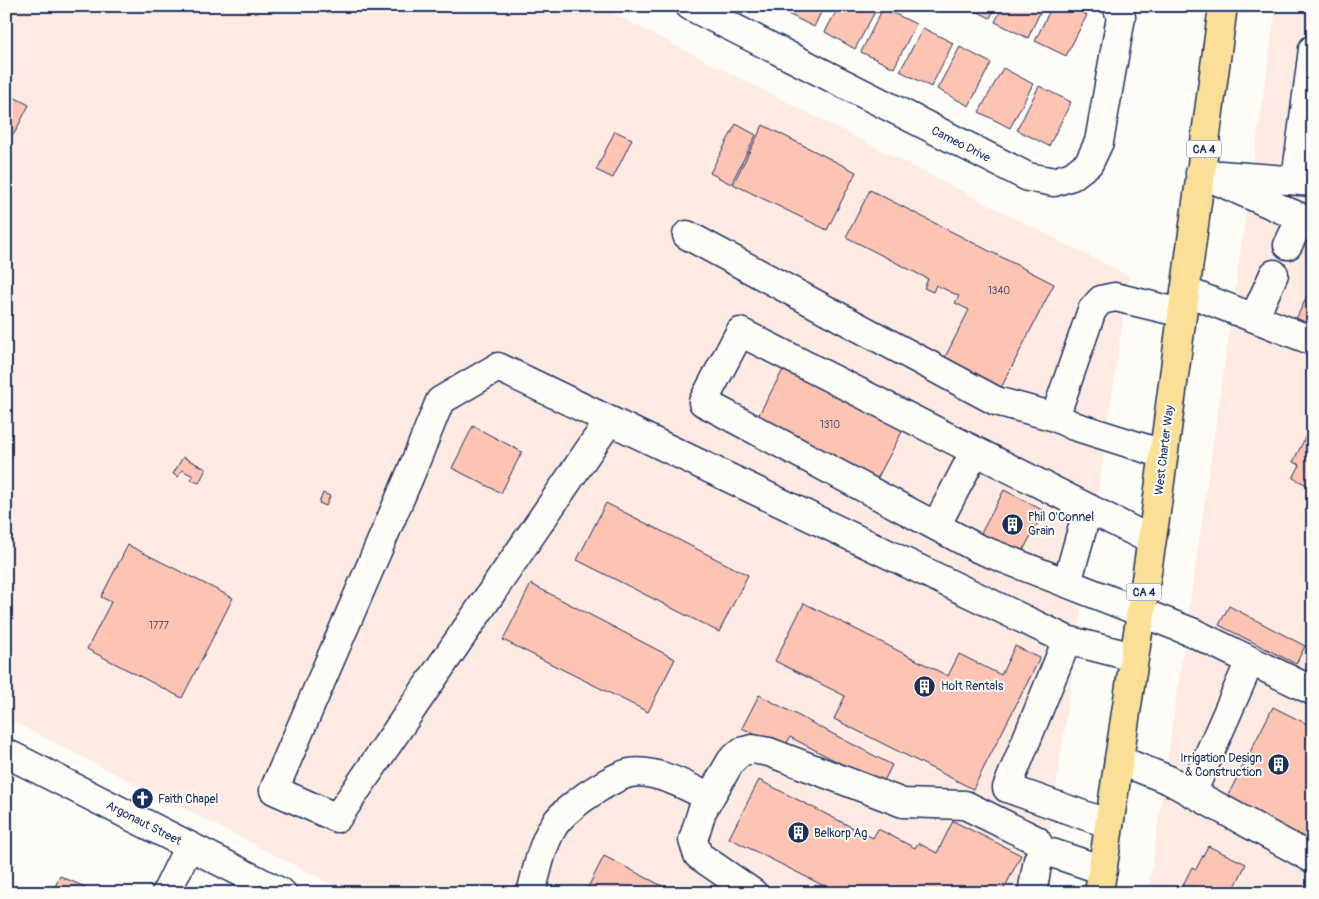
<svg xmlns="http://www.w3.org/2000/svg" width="1319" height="899" viewBox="0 0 1319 899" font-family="Pangolin,sans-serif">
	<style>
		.built { fill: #fdebe3 }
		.building { fill: #fdc3b3; stroke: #1b2f5e }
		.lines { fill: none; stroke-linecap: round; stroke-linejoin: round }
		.minor-casing { stroke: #1b2f5e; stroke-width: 31 }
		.highway-casing { stroke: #1b2f5e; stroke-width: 31 }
		.minor { stroke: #fdfcf7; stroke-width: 28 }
		.highway { stroke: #fbdf96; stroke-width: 28 }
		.labels { text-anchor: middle; stroke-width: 4; stroke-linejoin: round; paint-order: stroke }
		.number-label { font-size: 10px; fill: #545473 }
		.shield { fill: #fdfcf7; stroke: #5f6c8c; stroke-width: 1 }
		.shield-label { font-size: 11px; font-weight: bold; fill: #1b2f5e }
		.street-label { font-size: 12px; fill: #1b2f5e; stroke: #fdfcf7 }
		.poi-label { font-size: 12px; fill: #1b2f5e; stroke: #fdfcf7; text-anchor: start }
	</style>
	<rect width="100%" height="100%" fill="#fdfcf7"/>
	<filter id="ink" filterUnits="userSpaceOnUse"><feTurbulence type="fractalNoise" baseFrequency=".02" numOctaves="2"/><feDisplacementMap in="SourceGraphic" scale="10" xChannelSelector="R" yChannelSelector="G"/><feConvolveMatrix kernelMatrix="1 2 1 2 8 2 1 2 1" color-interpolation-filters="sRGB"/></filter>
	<g filter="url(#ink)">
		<path class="built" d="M6,6H598L1129,276L1041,893H349L6,718Z
			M1276,6H1313V893H1148Z"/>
		<path class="building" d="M784,6H824L814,27L782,11Z
			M839,6H878L855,49L825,32Z
			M966,6H996L990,18Z
			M1003,6H1043L1028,38L995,22Z
			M1052,6H1068L1087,15L1066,56L1035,41Z
			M883,8L916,24L894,68L861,52Z
			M923,28L953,43L931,87L900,71Z
			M960,47L991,63L969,106L937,89Z
			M1003,68L1033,84L1010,128L979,112Z
			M1039,86L1071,102L1049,146L1017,130Z
			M6,93L29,105L14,134L6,130Z
			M736,124L756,135L731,184L710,173Z
			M763,125L856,172L827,230L733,184Z
			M615,131L632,139L613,178L596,170Z
			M870,190L1054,284L999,392L942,363L969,310L955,303L959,296L936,285L933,292L924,288L928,279L846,237Z
			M1313,284V333L1294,323Z
			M784,368L903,430L876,481L757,418Z
			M473,426L522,452L501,493L452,468Z
			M1310,428L1313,429V488L1293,478L1300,465L1293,462Z
			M183,457L206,469L199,483L191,480L193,476L182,470L178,477L173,474Z
			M1004,490L1044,511L1019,558L979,537Z
			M323,493L330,496L326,506L319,503Z
			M606,503L748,575L719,632L577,560Z
			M128,545L233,598L182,698L87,649L111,602L101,597Z
			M531,584L675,659L648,712L503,640Z
			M804,603L948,676L959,654L1001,675L1015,646L1040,658L973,789L834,719L845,696L775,661Z
			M1229,606L1305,646L1296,664L1219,625Z
			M759,695L892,765L882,785L790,737L784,749L742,728Z
			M1273,707L1313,727V848L1224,803Z
			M759,780L873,838L878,829L915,848L918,843L937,853L953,821L1021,855L1002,893H838L729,838Z
			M1208,846L1246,864L1232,893H1179L1192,867L1196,869Z
			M604,856L676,893H585Z
			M60,876L85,887L82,893H52Z"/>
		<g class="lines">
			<defs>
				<path id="minor" d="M690,6L1028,177L1054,182L1072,176L1089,163L1099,142L1121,17L1117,6
					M1200,173L1313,223
					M1220,175L1313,182
					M1296,180L1313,49
					M687,235L996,401L1055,417
					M1288,245L1301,218
					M1185,291L1313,341
					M1254,318L1274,274
					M609,421L337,818L274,790L410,475L440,401L498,367L1067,640
					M1163,454L1074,426L1055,417L1092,310L1101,300L1115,297L1182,313
					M936,526L975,451
					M1151,540L740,332L703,402L977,548L1194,633L1313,691
					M1067,583L1088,508
					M6,753L282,893
					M1119,760L1169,780L1313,859
					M1192,793L1250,661
					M1109,824L1007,788L1067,640L1134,657
					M166,893L189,846
					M531,893C537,871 541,847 553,827C560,815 575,804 586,796C598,788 616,776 630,773C654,768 689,787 710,798
					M753,893L698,855L693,840L702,811L731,761L741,752L752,749L769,752L903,803L965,805L1036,840L1044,854
					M1032,893L1038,860L1044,854L1052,853L1103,870"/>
				<path id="highway" d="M1099,893L1156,512L1223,6"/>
			</defs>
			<use href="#minor" class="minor-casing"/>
			<use href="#highway" class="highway-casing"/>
			<use href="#minor" class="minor"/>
			<use href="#highway" class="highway"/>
		</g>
	</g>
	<defs>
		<symbol id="building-disc" viewBox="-11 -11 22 22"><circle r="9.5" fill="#1b2f5e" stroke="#fdfcf7"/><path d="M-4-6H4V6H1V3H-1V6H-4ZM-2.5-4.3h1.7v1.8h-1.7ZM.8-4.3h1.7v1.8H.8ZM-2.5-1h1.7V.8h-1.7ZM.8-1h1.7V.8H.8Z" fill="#fff"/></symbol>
		<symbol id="church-disc" viewBox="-11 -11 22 22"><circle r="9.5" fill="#1b2f5e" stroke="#fdfcf7"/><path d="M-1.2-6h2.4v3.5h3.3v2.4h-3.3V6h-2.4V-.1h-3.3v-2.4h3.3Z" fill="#fff"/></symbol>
	</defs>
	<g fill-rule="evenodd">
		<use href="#building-disc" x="1000" y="512" width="25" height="25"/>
		<use href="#building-disc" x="912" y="674" width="25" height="25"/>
		<use href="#building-disc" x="1266" y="752" width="25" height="25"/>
		<use href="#church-disc" x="130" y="786" width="25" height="25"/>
		<use href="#building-disc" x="786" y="820" width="25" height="25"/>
	</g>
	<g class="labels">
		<g class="number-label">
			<text x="999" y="294">1340</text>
			<text x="830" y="428">1310</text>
			<text x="159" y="629">1777</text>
		</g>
		<g class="shield">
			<rect x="1186.5" y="140.5" width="35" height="17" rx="4"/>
			<rect x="1126.5" y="583.5" width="35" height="17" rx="4"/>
		</g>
		<g class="shield-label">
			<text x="1204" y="153">CA 4</text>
			<text x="1144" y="596">CA 4</text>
		</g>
		<g class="street-label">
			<text transform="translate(961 144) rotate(27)" y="4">Cameo Drive</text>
			<text transform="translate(1164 450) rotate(-83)" y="4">West Charter Way</text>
			<text transform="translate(144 823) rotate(27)" y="4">Argonaut Street</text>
		</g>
		<g class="poi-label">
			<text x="1028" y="521">Phil O'Connel<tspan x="1028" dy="14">Grain</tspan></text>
			<text x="941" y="690">Holt Rentals</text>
			<text x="1262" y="762" text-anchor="end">Irrigation Design<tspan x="1262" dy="14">&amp; Construction</tspan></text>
			<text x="158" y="803">Faith Chapel</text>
			<text x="814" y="837">Belkorp Ag</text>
		</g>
	</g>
	<rect width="1319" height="899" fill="none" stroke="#fdfcf7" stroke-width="25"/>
	<rect x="12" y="12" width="1294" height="874" fill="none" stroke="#1b2f5e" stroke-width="2" filter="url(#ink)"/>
</svg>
